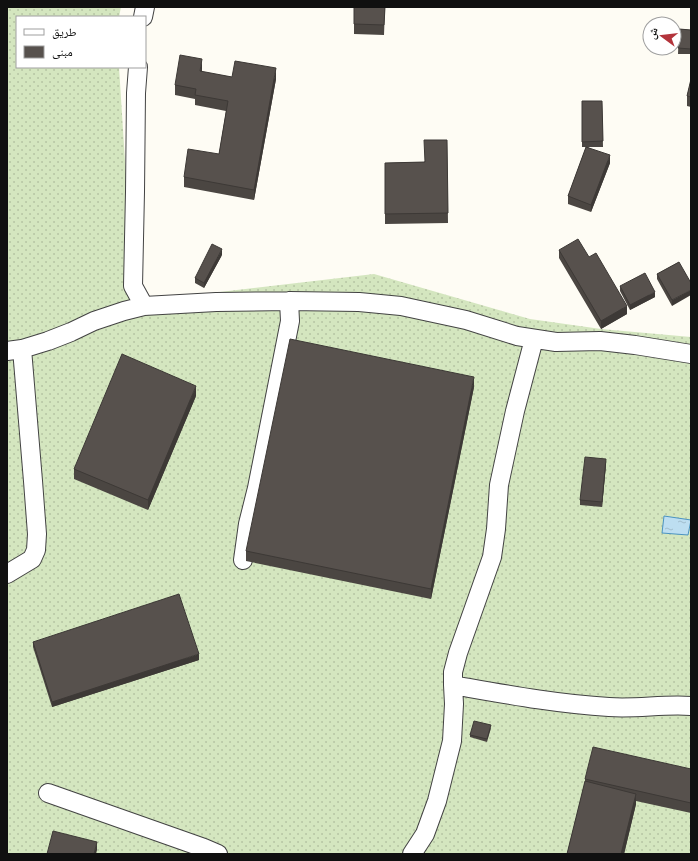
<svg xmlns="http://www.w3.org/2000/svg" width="698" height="861" viewBox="0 0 698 861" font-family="'Zilla Slab','Noto Naskh Arabic',serif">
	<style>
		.grass { fill: url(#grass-dots) }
		.water { fill: url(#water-ripples); stroke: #4b93c1 }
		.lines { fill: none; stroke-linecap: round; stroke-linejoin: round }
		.minor-casing { stroke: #434343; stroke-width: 20 }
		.minor { stroke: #fff; stroke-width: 18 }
		.wall { fill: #4b4642 }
		.shaded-wall { fill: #3d3936 }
		.building { fill: #57514d; stroke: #3d3936 }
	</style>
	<defs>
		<pattern id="grass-dots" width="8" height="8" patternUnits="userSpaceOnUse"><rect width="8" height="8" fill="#d4e6bf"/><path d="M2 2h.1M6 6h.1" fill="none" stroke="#b5c4a3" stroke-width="1.8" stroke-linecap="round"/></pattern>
		<pattern id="water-ripples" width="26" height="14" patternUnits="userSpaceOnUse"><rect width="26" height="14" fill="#bddef1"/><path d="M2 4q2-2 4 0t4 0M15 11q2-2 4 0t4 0" fill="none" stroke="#a1bdce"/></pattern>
	</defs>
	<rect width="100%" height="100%" fill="#fefcf4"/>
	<path class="grass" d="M7,7H121L119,17H17V67H119L134,302L374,274L530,319L601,329L691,337V854H7Z"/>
	<path class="water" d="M664,516L691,520L688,535L662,533Z"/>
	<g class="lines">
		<defs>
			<path id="minor" d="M143,17L145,7
				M138,67L136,93L135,192L133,286L144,306
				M7,351L22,349L48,341L71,332L94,321L124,311L144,306L216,302L289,301L359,302L401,306L466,320L517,336L556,342L600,341L635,345L691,354
				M243,560L248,524L257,488L290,321L289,301
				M7,574L32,559L36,550L37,534L33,481L22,349
				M453,685C504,694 556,704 609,707C636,709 664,704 691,706
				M48,793L204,848L218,854
				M412,854L425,834L437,801L452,741L454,704L453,685V672L458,653L492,557L496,529L499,485L515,411L534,339"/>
		</defs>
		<use href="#minor" class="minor-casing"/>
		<use href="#minor" class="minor"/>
	</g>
	<path class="wall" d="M385,7L384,35L354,34V24Z
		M679,29L691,30V54H678Z
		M202,69V72L232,77L276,79L254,200L184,187V177L219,154L226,111L195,105V99L175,95V85Z
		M691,79V107L687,106V96Z
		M582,101H602L603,147H588L610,163L591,212L568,204V196L586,147H582Z
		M447,140L448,223L385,224V163L424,162Z
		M559,250L589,257L627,314L601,329L559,258Z
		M222,255L204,288L195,283V278Z
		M679,262L672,306L657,279V274Z
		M620,286L655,297L630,310L620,291Z
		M474,387L431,599L246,561V551Z
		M196,396L148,510L74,479V469Z
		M606,464L602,507L580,505V500Z
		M33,642L199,660L52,707L33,647Z
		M491,728L487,742L470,737V735Z
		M691,769V813L636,801V804L624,854H567L585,782V779Z"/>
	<path class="shaded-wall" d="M202,59V69L200,81V71Z
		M276,68V79L254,200V190Z
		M610,155V163L591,212V205Z
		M222,249V255L204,288V283Z
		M691,290V295L672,306V300Z
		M655,292V297L630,310V305Z
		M627,306V314L601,329V321Z
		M474,377V387L431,599V589Z
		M196,386V396L148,510V500Z
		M606,459V464L602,507V502Z
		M199,654V660L52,707V702Z
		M636,794V804L624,854H621Z
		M97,842V850L96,854H94Z"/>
	<path class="building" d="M354,7H385L384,25L354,24Z
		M679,29L691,30V49L678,48Z
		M180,55L202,59L200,71L232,77L235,61L276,68L254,190L184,177L188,149L219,154L228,101L195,95L196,89L175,85Z
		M691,79V97L687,96Z
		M582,101H602L603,141L582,142Z
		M424,140H447L448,213L385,214V163L425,162Z
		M586,147L610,155L591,205L568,196Z
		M578,239L589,257L596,253L627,306L601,321L559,250Z
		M212,244L222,249L204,283L195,278Z
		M679,262L691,283V290L672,300L657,274Z
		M645,273L655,292L630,305L620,286Z
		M290,339L474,377L431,589L246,551Z
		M122,354L196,386L148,500L74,469Z
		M585,457L606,459L602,502L580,500Z
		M179,594L199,654L52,702L33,642Z
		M474,721L491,725L487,739L470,735Z
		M593,747L691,769V803L585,779Z
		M585,781L636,794L621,854H567Z
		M53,831L97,842L94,854H47Z"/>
	<rect width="698" height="861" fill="none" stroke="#101010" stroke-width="16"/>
	<rect x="16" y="16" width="130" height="52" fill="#ffffff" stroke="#9f9f9f"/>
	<rect x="24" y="29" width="20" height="6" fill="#ffffff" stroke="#9f9f9f"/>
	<text x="52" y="36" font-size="12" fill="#101010">طريق</text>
	<rect x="24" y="46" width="20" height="12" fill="#57514d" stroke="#9f9f9f"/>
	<text x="52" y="56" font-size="12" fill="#101010">مبنى</text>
	<g transform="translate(662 36) rotate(285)"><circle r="19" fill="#ffffff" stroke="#9f9f9f"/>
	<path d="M0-3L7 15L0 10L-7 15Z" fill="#b3343b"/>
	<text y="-6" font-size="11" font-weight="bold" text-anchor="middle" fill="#101010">ش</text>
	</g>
</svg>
